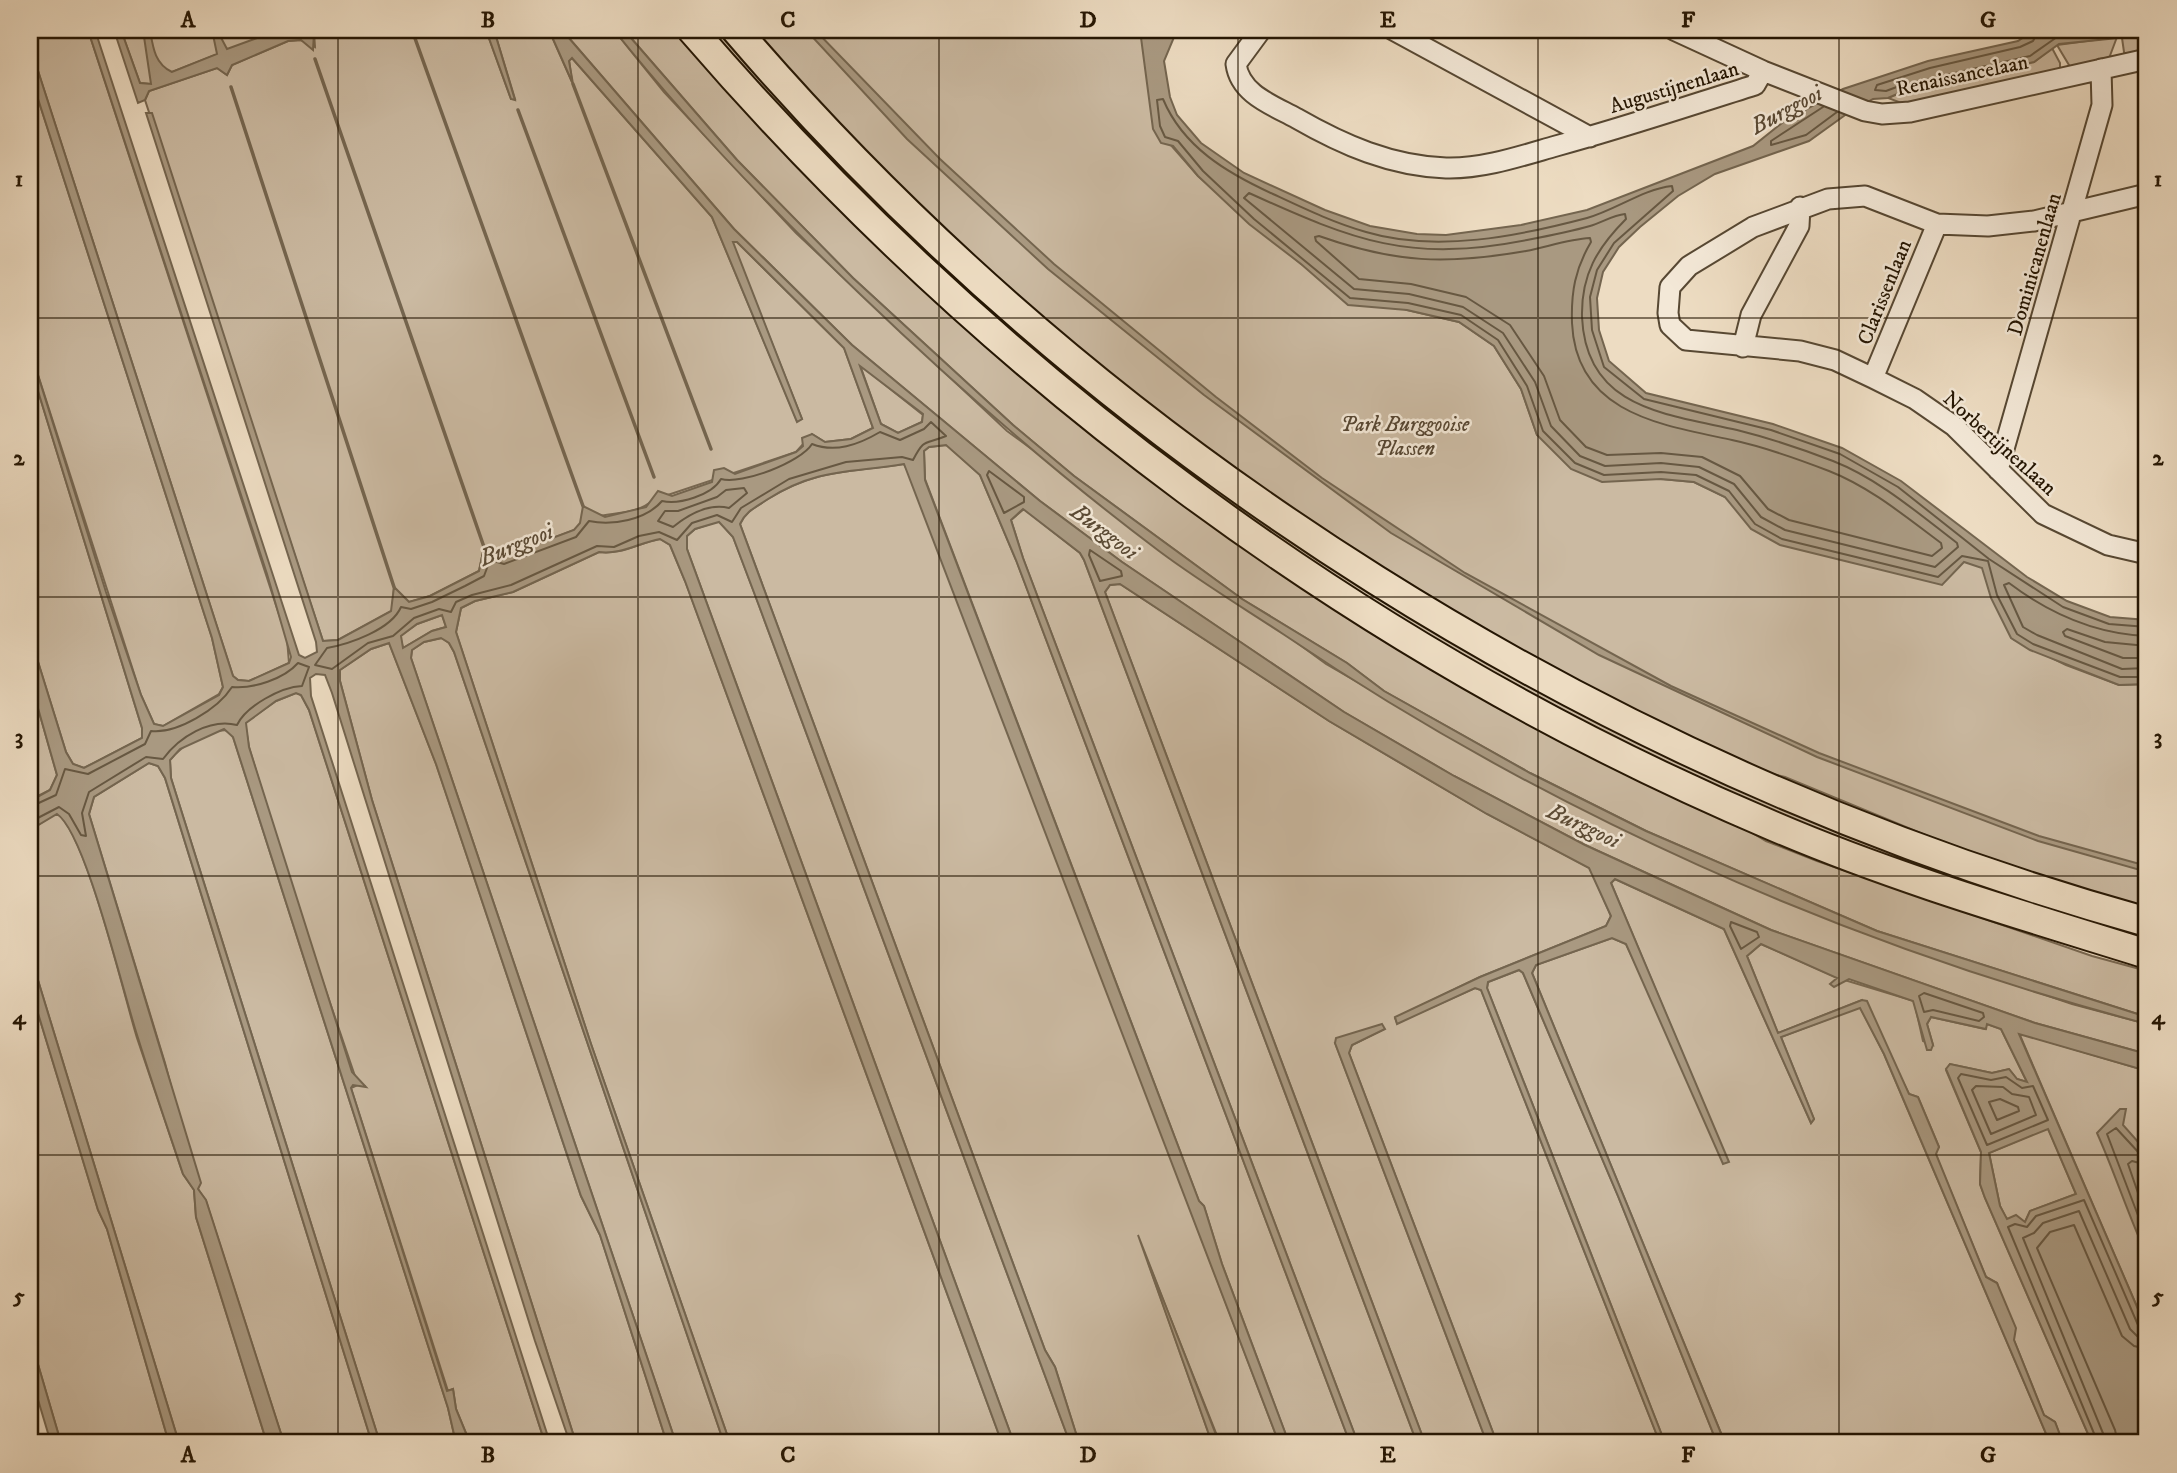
<svg xmlns="http://www.w3.org/2000/svg" width="2177" height="1473" viewBox="0 0 2177 1473" font-family="'IM FELL DW Pica',serif">
	<style>
		.green { fill: #cbbaa2; stroke: #786852; stroke-width: 2 }
		.water { fill: #a99981; stroke: #74654f; stroke-width: 2; fill-rule: evenodd }
		.lines { fill: none; stroke-linecap: round; stroke-linejoin: round }
		.shore { stroke: #675842; stroke-width: 2 }
		.stream { stroke: #74654f; stroke-width: 3.5 }
		.minor-casing { stroke: #574833; stroke-width: 23 }
		.highway-casing { stroke: #251603; stroke-width: 32 }
		.minor { stroke: #f3e8d7; stroke-width: 19 }
		.highway { stroke: #eddcc2; stroke-width: 28 }
		.grid { fill: none; stroke: #251603; stroke-width: 2; stroke-opacity: 0.55 }
		.labels { text-anchor: middle; stroke-width: 5; stroke-linejoin: round; paint-order: stroke }
		.street-label { font-size: 21px; fill: #251603; stroke: #f3e8d7 }
		.park-label { font-size: 21px; font-style: italic; fill: #574733; stroke: #f3e8d7 }
		.water-label { font-size: 23px; font-style: italic; fill: #5a4a35; stroke: #f3e8d7 }
		.neatline { fill: none; stroke: #251603; stroke-width: 2.5 }
		.grid-label { font-size: 23px; text-anchor: middle; font-weight: bold; fill: #251603 }
	</style>
	<rect width="100%" height="100%" fill="#eddcc2"/>
	<filter id="stains"><feTurbulence type="fractalNoise" baseFrequency=".00286" numOctaves="4"/><feColorMatrix values="0 0 0 0 .2 0 0 0 0 .09 0 0 0 0 .02 0 0 0 .5 -.17"/></filter>
	<radialGradient id="worn" r=".72"><stop offset=".6" stop-color="#630" stop-opacity="0"/><stop offset="1" stop-color="#630" stop-opacity=".3"/></radialGradient>
	<path class="green" d="M30,30H88L287,639L289,663L249,681L238,680L233,676L30,46Z
		M121,30H279L172,72L151,84L140,83Z
		M319,30H486L511,99H515L494,30H549L572,82L569,60L572,58L712,217L797,421L802,419L732,242H737L844,348L873,428L851,439L825,442L812,434L796,452L653,500C631,521 593,506 574,530L502,557L484,547L479,571L430,596L409,602L394,587L392,611L338,640L323,641L145,100L149,91L217,68L227,75L232,65L288,41L301,40L315,47L314,32Z
		M562,30H614L664,92L796,233L1007,431L1326,664L1536,785L1897,945L2072,1004L2147,1024V1054L2035,1023L1771,930L1585,845L1454,776L1344,712L1122,562L1040,501L852,345L734,229Z
		M624,30H678L713,71L1130,461L1766,841L1817,861L2092,956L2147,971V1017L1877,931L1646,831L1530,773L1384,691L1347,663L1242,599L1074,476L1013,425L853,278L737,160Z
		M703,30H723L988,301L1554,692L2147,930V945L1925,875L1703,785L1425,637L1177,472L955,291Z
		M749,30H1148L1169,143L1198,176L1301,264L1407,310L1459,322L1494,346L1521,389L1537,435L1661,479L1694,482L1725,497L1964,559L1983,567L1993,597L2013,639L2066,665L2119,685L2147,684V915L2022,875L1785,777L1751,769L1634,713L1421,596L1256,486L1086,357L900,190Z
		M2147,35V53L2125,59L2122,38Z
		M2117,37L2108,61L2072,70L2057,45Z
		M2052,48L2060,63V69L1904,104L1888,98L1904,91L2034,62Z
		M30,74L212,638L223,687L219,694L163,726L154,724L141,695L30,350Z
		M30,365L142,728V738L84,768L73,764L66,752L30,636Z
		M860,365L923,415L922,422L898,433L881,424Z
		M947,445L980,475L1016,560L1350,1443H1289L1222,1264L1204,1206L1199,1201L925,479L924,451L929,447Z
		M904,464L914,483L1279,1443H1220L1148,1262L1212,1443H1079L1055,1367L1045,1350L740,524C746,511 756,507 768,499C816,469 851,472 904,464Z
		M1024,509L1080,553L1084,560L1417,1443H1358L1023,558L1011,520Z
		M719,521L733,537L758,603L1070,1443H1014L687,549V536L695,529Z
		M660,539L670,545L685,581L1002,1443H730L591,1044L456,632L461,608L475,601L513,592L599,552C621,555 639,543 660,539Z
		M1120,584L1329,721L1487,814L1590,868L1611,916L1606,926L1480,977L1395,1018L1397,1023L1475,988L1481,990L1660,1443H1497L1349,1053L1352,1045L1384,1029L1335,1043L1487,1443H1425L1105,592L1110,585Z
		M442,615L446,627L432,631L403,648L400,636L417,624Z
		M442,638L449,643L454,652L724,1443H676L411,658L412,650L424,642Z
		M389,643L436,764L581,1196L600,1235L667,1443H576L372,800L340,681V670L371,649Z
		M30,680L57,775L50,790L30,800Z
		M296,693L301,695L309,710L545,1443H470L456,1409L453,1389L448,1391L351,1088L358,1085L293,894L249,747L245,723L276,701Z
		M227,730L233,737L448,1408L456,1443H380L171,778L170,760C183,744 206,731 227,730Z
		M149,763L158,766L165,778L372,1443H284L206,1201L198,1189L165,1063L89,814L94,797Z
		M57,813C86,833 124,996 137,1038C152,1083 168,1129 183,1174L194,1190L196,1217L267,1443H179L30,954V830Z
		M1615,879L1724,929L1811,1123L1814,1119L1781,1037L1860,1007L1884,1054L2050,1443H1725L1532,973L1536,965L1612,938L1626,944L1728,1162L1611,883Z
		M1761,944L1838,978L1914,1001L1923,1041L1933,1045L1927,1024L1931,1017L1985,1029L1987,1024L2001,1029L2027,1082L2017,1079L2009,1069L1992,1073L1950,1064L1946,1070L1981,1152L1980,1184L1985,1198L2092,1443H2063L2055,1422L2044,1415L2014,1340L1997,1283L1986,1277L1935,1153L1939,1147L1918,1097L1909,1094L1862,1000L1778,1033L1747,956Z
		M1519,970L1523,973L1618,1196L1717,1443H1665L1487,988L1488,982Z
		M30,987L98,1210L107,1229L169,1443H61L30,1337Z
		M2019,1033L2147,1071V1330Z
		M2048,1128L2076,1194L2030,1211L2025,1222L2007,1220L2000,1206L1989,1153Z"/>
	<path class="water" d="M88,30H95L299,655L305,658L317,652L316,642L146,113H152L323,641L338,640L391,611L394,587L409,602L430,596L479,571L484,547L502,557L574,530L580,523L583,506L605,517L646,507L658,491L672,496L712,482L714,470L724,468L735,474L796,452L803,446L802,438L812,434L825,442L851,439L873,428L844,348L737,242H733L802,419L797,422L712,217L572,58L569,61L573,84L549,30H562L734,229L852,345L1040,501L1122,562L1344,712L1454,776L1585,845L1771,930L2035,1023L2147,1054V1071L2019,1034L2147,1330V1443H2092L1985,1198L1980,1184L1981,1152L1946,1069L1950,1064L1992,1073L2009,1069L2017,1079L2027,1082L2001,1029L1987,1024L1986,1029L1931,1017L1927,1024L1933,1045L1931,1050H1927L1913,1001L1849,979L1834,987L1830,984L1837,978L1761,944L1747,956L1778,1033L1862,1000L1867,1001L1909,1094L1918,1097L1939,1147L1936,1154L1986,1277L1997,1283L2016,1328L2014,1340L2044,1415L2055,1422L2063,1443H2050L1884,1054L1860,1008L1781,1037L1814,1119L1811,1123L1724,929L1615,879L1611,883L1729,1162L1723,1164L1626,944L1612,938L1536,965L1532,973L1725,1443H1717L1618,1196L1523,973L1519,970L1488,982L1487,988L1665,1443H1660L1481,990L1475,988L1397,1024L1395,1017L1480,977L1606,926L1611,916L1589,868L1487,814L1329,721L1120,584L1110,585L1105,592L1425,1443H1417L1084,560L1080,553L1023,509L1011,520L1023,558L1358,1443H1350L1016,560L980,475L946,445L929,447L924,451L925,480L1199,1201L1204,1206L1222,1264L1289,1443H1279L904,464C850,473 817,468 768,499C756,507 746,511 740,524L1045,1350L1055,1367L1079,1443H1070L758,603L733,537L719,522L695,529L687,536V549L1014,1443H1002L685,581L670,545L660,539C638,543 621,555 599,552L513,592L475,601L461,608L456,632L591,1044L730,1443H724L454,652L449,643L441,638L424,642L412,650L411,658L676,1443H667L600,1235L581,1196L436,764L389,643L371,649L340,670V681L372,800L576,1443H570L535,1341L332,693L325,675L316,674L310,678L311,696L550,1443H545L309,710L301,695L296,693L276,701L246,723L249,747L352,1072L366,1087L353,1085L351,1088L447,1391L453,1389L456,1409L470,1443H456L448,1408L233,737L224,729L180,749L170,760L171,778L380,1443H372L165,778L158,766L149,763L94,797L89,814L201,1183L198,1189L206,1200L284,1443H267L196,1217L194,1190L183,1174C168,1129 152,1083 138,1038C124,997 86,833 57,814L30,830V801L50,790L57,775L30,680V636L66,752L73,764L84,768L142,738V728L30,365V350L106,592L141,695L154,724L163,726L219,695L223,687L212,638L30,74V46L233,676L238,680L249,681L289,663L291,657L267,574ZM860,366L923,414L922,422L898,433L881,424ZM442,615L446,627L432,631L403,648L401,636L417,624ZM2048,1129L2076,1194L2030,1211L2025,1222L2016,1215L2007,1219L2000,1206L1989,1153Z
		M114,30H121L140,83L151,84L143,30H150C153,48 155,64 172,72L217,54L212,30H217L227,49L279,30H319L314,33L313,50L301,40L288,41L232,65L227,75L217,68L149,91L145,100L138,103Z
		M486,30H494L515,100L511,99Z
		M614,30H624L737,160L853,278L1013,425L1074,476L1242,599L1347,663L1384,691L1530,773L1646,831L1877,931L2147,1017V1024C1843,944 1544,811 1283,634C1242,607 1199,581 1159,551C1054,472 957,387 862,296C774,212 690,125 614,30Z
		M806,30H815L940,159L1054,264L1216,397L1322,478L1465,573L1671,686L1819,753L2039,836L2147,866V872L2038,841L1817,757L1599,655L1391,533L1204,395L1048,269L907,139Z
		M1140,30H1177L1164,61L1170,97L1177,115L1201,143L1244,173L1325,210L1370,226L1417,234L1446,235L1521,225L1587,210L1753,146L1782,123L1843,89L1928,61L2018,41L2034,30H2147V35L2059,44L2034,62L1904,91L1888,98L1873,99L1848,113L1809,141L1715,174L1678,196L1640,227L1619,247L1603,272L1597,298L1599,330L1609,361L1646,393L1773,424L1842,448L1901,481L2027,577L2067,601L2110,617L2147,620V684L2119,685L2030,650L2011,638L1991,598L1982,568L1964,562L1942,585L1780,545L1751,529L1725,497L1694,482L1661,479L1602,482L1571,469L1537,435L1521,389L1494,346L1459,322L1407,310L1348,305L1301,264L1249,224L1198,176L1173,146L1161,143L1153,129Z
		M30,954L179,1443H169L107,1229L98,1210L30,987Z
		M1382,1024L1385,1029L1352,1045L1349,1053L1497,1443H1487L1335,1043L1336,1038Z
		M2120,1109H2126L2123,1125L2147,1152V1256C2128,1215 2115,1173 2097,1133Z
		M1138,1235L1215,1432L1220,1443H1212Z
		M30,1337L61,1443H51L30,1373Z"/>
	<g class="lines">
		<path class="shore" d="M2039,30L2033,41L2020,47L1930,68L1877,85L1875,90L1886,91L1902,85L2030,56L2057,37L2111,30
			M1823,107L1771,141V145L1806,135L1837,112
			M1249,193C1355,241 1409,263 1527,240C1548,236 1569,232 1590,226C1601,223 1613,215 1625,214L1626,219C1597,248 1581,275 1582,317C1586,409 1666,414 1737,430C1769,438 1802,449 1833,461C1879,479 1919,514 1957,543L1958,547L1935,567L1785,530L1761,517L1734,484L1699,467L1661,463L1605,466L1580,456L1551,426L1535,382L1503,333L1463,307L1409,294L1354,289L1244,198Z
			M1319,236C1395,263 1446,265 1526,251C1547,247 1569,239 1590,238L1591,242C1575,269 1571,292 1572,323C1576,414 1662,425 1732,440C1765,447 1798,459 1829,471C1870,487 1906,517 1941,543L1942,548L1932,556L1789,520L1768,509L1740,476L1702,457L1661,453L1607,455L1586,447L1560,420L1544,376L1510,325L1466,297L1411,284L1359,279L1316,241L1315,237Z
			M931,422L946,436C925,445 925,437 913,460L902,457L846,462L789,479L741,508L732,522L717,515L692,523L677,540L659,532L639,536L614,547L597,546L511,585L472,595L456,602L451,612L439,609L414,618L393,636L368,643L332,669L315,665L327,648C349,644 391,630 401,607L411,609L432,602L465,586L484,576L490,560L504,564L576,537L589,521C612,526 646,520 662,501C679,505 712,495 721,479C742,485 801,462 812,444C835,453 858,445 880,432L900,440L924,429Z
			M989,471L1024,497V502L1004,513L987,475Z
			M744,488L747,493L729,508C708,503 689,514 673,527L658,521L665,511H678L717,497L726,490Z
			M1090,550L1121,571L1122,576L1100,581L1089,555Z
			M2147,627L2109,624L2063,607L1989,559L1898,487L1840,454L1771,430L1644,399L1604,367L1592,330L1590,297L1597,270L1614,243L1673,191L1672,186C1643,189 1616,210 1587,218C1519,236 1436,253 1366,232C1334,223 1303,208 1273,194C1227,173 1183,147 1163,99L1157,100L1160,126L1165,137L1178,141L1203,171L1254,219L1350,298L1408,303L1461,315L1498,340L1527,386L1543,431L1575,463L1604,475L1661,472L1696,475L1729,491L1755,524L1782,539L1938,577L1962,556L1988,561L1997,595L2017,634L2033,644L2120,677H2147
			M2147,636C2096,634 2050,614 2009,583L2004,585L2023,627L2037,635L2122,669L2147,668
			M2147,646L2105,642L2067,629L2063,632L2065,636L2123,658H2147
			M30,807L56,795L65,769L88,774L145,744L151,731C177,734 218,709 232,687C253,689 284,679 298,663L309,667L302,686C281,687 246,706 237,725C210,718 179,737 163,759L146,757L89,792L82,813L86,836L81,835L69,814L59,807L30,822
			M1731,922L1757,932L1759,937L1741,949L1730,926Z
			M1924,993L1983,1013L1984,1017L1979,1021L1933,1010L1924,1012L1919,996Z
			M1961,1074L1991,1080L2006,1077L2022,1088L2033,1086L2048,1120L1987,1145L1958,1078Z
			M1976,1086L2003,1087L2012,1094L2029,1097L2036,1115L1991,1134L1972,1090Z
			M2000,1099L2018,1107L2019,1111L1997,1120L1989,1102Z
			M2147,1157L2140,1154L2116,1128L2107,1134L2147,1239
			M2147,1165L2132,1161L2128,1164L2147,1219
			M2098,1443L2008,1227L2015,1224L2027,1227L2036,1216L2084,1200L2138,1325L2147,1330
			M2107,1443L2023,1238L2034,1233L2043,1223L2079,1211L2130,1329L2137,1336L2147,1339
			M2118,1443L2115,1430L2037,1248L2050,1232L2074,1225L2122,1336L2134,1346L2147,1349"/>
		<path class="stream" d="M412,30L583,506
			M315,59L484,547
			M573,84L711,449
			M231,87L394,587
			M518,110L654,477"/>
		<defs>
			<path id="minor" d="M1261,30L1236,64C1240,94 1272,105 1296,118C1343,145 1391,166 1446,168C1483,169 1521,156 1556,146C1623,128 1688,106 1755,85L1763,71
				M1393,30L1590,137
				M1674,30L1763,71L1865,111L1882,114L1910,112L2147,59
				M2147,194L2034,221L1988,226L1937,224L1865,196L1828,199L1753,227L1689,266L1670,287L1668,313L1670,325L1686,340L1800,351L1835,360L1873,378L1915,399L1954,426L2043,514L2108,545L2147,554
				M1743,347L1751,315L1799,226L1800,207
				M1873,378L1937,224
				M1998,470L2102,105L2101,69"/>
			<path id="highway" d="M692,30C986,371 1357,650 1773,826C1894,878 2022,915 2147,954
				M736,30C1103,458 1605,771 2147,922"/>
		</defs>
		<use href="#minor" class="minor-casing"/>
		<use href="#highway" class="highway-casing"/>
		<use href="#minor" class="minor"/>
		<use href="#highway" class="highway"/>
	</g>
	<path class="grid" d="M338,30V1443M638,30V1443M939,30V1443M1238,30V1443M1538,30V1443M1839,30V1443M30,318H2147M30,597H2147M30,876H2147M30,1155H2147"/>
	<g class="labels">
		<g class="street-label">
			<text transform="translate(1962 75) rotate(-12)" y="7">Renaissancelaan</text>
			<text transform="translate(1674 87) rotate(-17)" y="7">Augustijnenlaan</text>
			<text transform="translate(2034 264) rotate(-74)" y="7">Dominicanenlaan</text>
			<text transform="translate(1884 292) rotate(-68)" y="7">Clarissenlaan</text>
			<text transform="translate(2000 443) rotate(42)" y="7">Norbertijnenlaan</text>
		</g>
		<g class="park-label">
			<text x="1405" y="431">Park Burggooise<tspan x="1405" dy="24">Plassen</tspan></text>
		</g>
		<g class="water-label">
			<text transform="translate(1786 109) rotate(-28)" y="8">Burggooi</text>
			<text transform="translate(1105 531) rotate(37)" y="8">Burggooi</text>
			<text transform="translate(516 544) rotate(-22)" y="8">Burggooi</text>
			<text transform="translate(1584 825) rotate(25)" y="8">Burggooi</text>
		</g>
	</g>
	<rect width="2177" height="1473" fill="none" stroke="#eddcc2" stroke-width="77"/>
	<rect x="38" y="38" width="2100" height="1396" class="neatline"/>
	<g class="grid-label">
		<text x="188" y="27">A</text>
		<text x="488" y="27">B</text>
		<text x="788" y="27">C</text>
		<text x="1088" y="27">D</text>
		<text x="1388" y="27">E</text>
		<text x="1688" y="27">F</text>
		<text x="1988" y="27">G</text>
		<text x="19" y="186">1</text>
		<text x="2158" y="186">1</text>
		<text x="19" y="465">2</text>
		<text x="2158" y="465">2</text>
		<text x="19" y="744">3</text>
		<text x="2158" y="744">3</text>
		<text x="19" y="1024">4</text>
		<text x="2158" y="1024">4</text>
		<text x="19" y="1303">5</text>
		<text x="2158" y="1303">5</text>
		<text x="188" y="1462">A</text>
		<text x="488" y="1462">B</text>
		<text x="788" y="1462">C</text>
		<text x="1088" y="1462">D</text>
		<text x="1388" y="1462">E</text>
		<text x="1688" y="1462">F</text>
		<text x="1988" y="1462">G</text>
	</g>
	<rect width="100%" height="100%" filter="url(#stains)"/>
	<rect width="100%" height="100%" fill="url(#worn)"/>
</svg>
